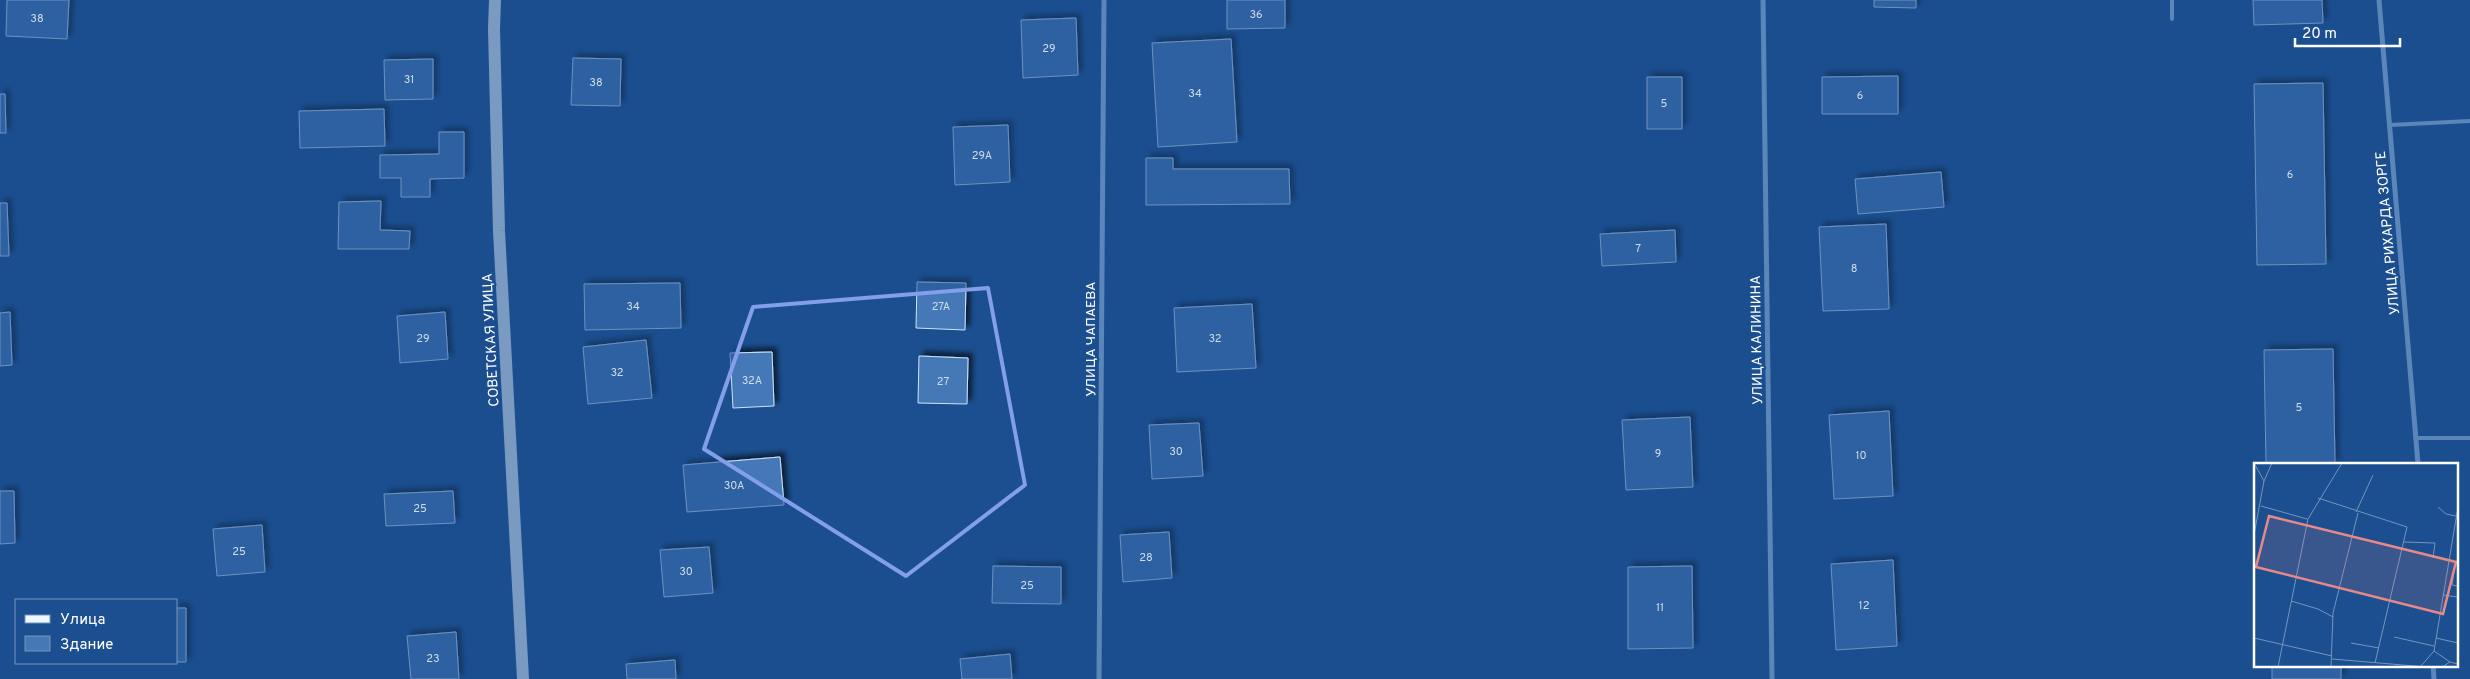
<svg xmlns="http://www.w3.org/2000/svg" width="2470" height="679" viewBox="0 0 2470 679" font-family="Overpass,sans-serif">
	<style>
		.building { fill: #4478b7; stroke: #cfe3fa; filter: url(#shadow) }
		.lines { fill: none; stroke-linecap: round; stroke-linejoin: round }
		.service { stroke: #a9c9ee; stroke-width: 4 }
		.minor { stroke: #a9c9ee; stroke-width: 5 }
		.primary { stroke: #f0f6ff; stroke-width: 12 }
		.marked { fill: none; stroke: #839eea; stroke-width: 4; stroke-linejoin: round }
		.labels { text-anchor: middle; stroke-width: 4.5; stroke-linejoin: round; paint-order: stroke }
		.number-label { font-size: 11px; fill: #d0dded }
		.street-label { font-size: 14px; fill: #fff; stroke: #1b4f8f }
		.inset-road { fill: none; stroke: #7695bc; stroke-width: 1 }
		.view { fill: #e88989; fill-opacity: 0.15; stroke: #e88989; stroke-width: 2.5 }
		.inset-edge { fill: none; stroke: #fff; stroke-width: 2.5 }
	</style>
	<defs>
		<filter id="shadow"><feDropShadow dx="4.5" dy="-4.5" stdDeviation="2.5" flood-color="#0009"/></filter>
	</defs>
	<rect width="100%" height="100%" fill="#1b4f8f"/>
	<path class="building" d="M7,0H69L67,39L6,36Z
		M1227,0H1285V28L1227,29Z
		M1874,0H1916V8L1874,7Z
		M2253,0H2322L2323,23L2254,25Z
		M1076,18L1078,75L1023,78L1021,20Z
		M1231,39L1237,142L1158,147L1152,43Z
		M573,58L621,59L620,106L571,105Z
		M433,59V99L385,100L384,60Z
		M1898,76V114H1822V77Z
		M1647,77H1682V129H1647Z
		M2323,83L2326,264L2257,265L2254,84Z
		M0,94H5L6,133H0Z
		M384,109L385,146L300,148L299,111Z
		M1008,125L1010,182L955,185L953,127Z
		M439,132H464V178L430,179V197H401V178H380V155L439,154Z
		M1146,158H1173V169H1289L1290,204L1146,205Z
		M1941,172L1944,207L1858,214L1855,179Z
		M381,201L380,230L410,231L409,249H338L339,202Z
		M0,203H7L9,256H0Z
		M1886,224L1889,309L1823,311L1819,227Z
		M1675,230L1676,262L1602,266L1600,234Z
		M917,282L966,283L965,330L916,328Z
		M680,283L681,328L585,330L584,284Z
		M1252,304L1256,368L1177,372L1174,308Z
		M10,312L12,365L0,366V313Z
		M445,312L448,359L400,363L397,316Z
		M646,340L652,398L588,404L583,347Z
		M2333,349L2335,464H2266L2264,350Z
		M772,352L774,406L733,408L730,353Z
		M919,356L968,358L967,404L918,403Z
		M1889,411L1893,496L1834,499L1829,415Z
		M1690,417L1693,487L1626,490L1622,420Z
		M1199,423L1203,476L1152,479L1149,425Z
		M780,457L784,505L687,512L683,465Z
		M0,491H14L15,543L0,544Z
		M453,491L455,523L386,526L384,494Z
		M262,525L265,572L217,576L213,529Z
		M1169,532L1172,578L1123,582L1120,535Z
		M709,547L713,593L664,597L660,550Z
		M1893,560L1897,646L1836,650L1831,564Z
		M993,566L1061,567V604L992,603Z
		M1692,566L1693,648L1628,649V567Z
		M176,608H186V662H176Z
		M456,632L459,679H411L407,636Z
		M1010,654L1012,679H962L960,659Z
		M675,660L676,679H627L626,664Z
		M2272,665H2341V679H2272Z"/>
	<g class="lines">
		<path class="service" d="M2172,19V0
			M2390,125L2470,121
			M2416,438H2470"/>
		<path class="minor" d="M1763,0L1772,679
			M2379,0L2418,464
			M2433,665L2434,679
			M1099,679L1104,0"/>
		<path class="primary" d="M495,0L494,29L499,231L523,679"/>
	</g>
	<path d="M0 0H2470V679H0ZM988,288L1025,485L906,576L704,449L753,307Z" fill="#1b4f8f" fill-opacity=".55" fill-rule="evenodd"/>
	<path class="marked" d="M988,288L1025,485L906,576L704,449L753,307Z"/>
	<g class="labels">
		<g class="number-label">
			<text x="1256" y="18">36</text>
			<text x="37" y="22">38</text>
			<text x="1049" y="52">29</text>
			<text x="409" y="83">31</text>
			<text x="596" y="86">38</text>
			<text x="1195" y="97">34</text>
			<text x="1860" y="99">6</text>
			<text x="1664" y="107">5</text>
			<text x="982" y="159">29А</text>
			<text x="2290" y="178">6</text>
			<text x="1638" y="252">7</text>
			<text x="1854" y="272">8</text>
			<text x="633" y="310">34</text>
			<text x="941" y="310">27А</text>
			<text x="423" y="342">29</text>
			<text x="1215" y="342">32</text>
			<text x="617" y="376">32</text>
			<text x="752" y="384">32А</text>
			<text x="943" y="385">27</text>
			<text x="2299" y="411">5</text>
			<text x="1176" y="455">30</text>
			<text x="1658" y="457">9</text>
			<text x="1861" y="459">10</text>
			<text x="734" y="489">30А</text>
			<text x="420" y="512">25</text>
			<text x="239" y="555">25</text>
			<text x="1146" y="561">28</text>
			<text x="686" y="575">30</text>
			<text x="1027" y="589">25</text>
			<text x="1864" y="609">12</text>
			<text x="1660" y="611">11</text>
			<text x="433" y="662">23</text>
		</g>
		<g class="street-label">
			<text transform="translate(2387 233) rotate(-95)" y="5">УЛИЦА РИХАРДА ЗОРГЕ</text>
			<text transform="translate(1090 339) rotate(-90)" y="5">УЛИЦА ЧАПАЕВА</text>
			<text transform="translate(490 340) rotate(-93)" y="5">СОВЕТСКАЯ УЛИЦА</text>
			<text transform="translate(1756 340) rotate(-91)" y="5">УЛИЦА КАЛИНИНА</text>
		</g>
	</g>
	<g transform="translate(2254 463)">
		<rect width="204" height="204" fill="#1b4f8f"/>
		<path class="inset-road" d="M0,0L10,18M64,35L153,64L121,200M7,43L53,56M184,44L192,51L202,53M102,49L119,12M0,72L10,18L18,0M150,79L181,80L179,95M200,109L198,122L204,123M189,132L204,134M37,138L64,146L79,154M140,174L180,183M0,175L78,193M182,175L204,180M97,180L125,185M180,188L196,199M78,196L173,204M167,203L180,188L204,44M24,204L54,56L88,0M77,204L79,150L104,50M188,204L196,199L204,201"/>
		<path class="view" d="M15,53L202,99L189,151L2,104Z"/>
		<rect width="204" height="204" class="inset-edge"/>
	</g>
	<rect x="15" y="599" width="162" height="65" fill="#1b4f8f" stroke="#7695bc"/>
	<rect x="25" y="615" width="25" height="8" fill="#f0f6ff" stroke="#7695bc"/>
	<text x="60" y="624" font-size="15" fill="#ffffff">Улица</text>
	<rect x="25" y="636" width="25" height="15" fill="#4478b7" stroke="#7695bc"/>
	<text x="60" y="649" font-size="15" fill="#ffffff">Здание</text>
	<path d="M2295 38v8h105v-8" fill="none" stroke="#ffffff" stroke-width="2.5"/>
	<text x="2302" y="38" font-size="15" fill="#ffffff" stroke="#1b4f8f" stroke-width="4" paint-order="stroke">20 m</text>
</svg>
